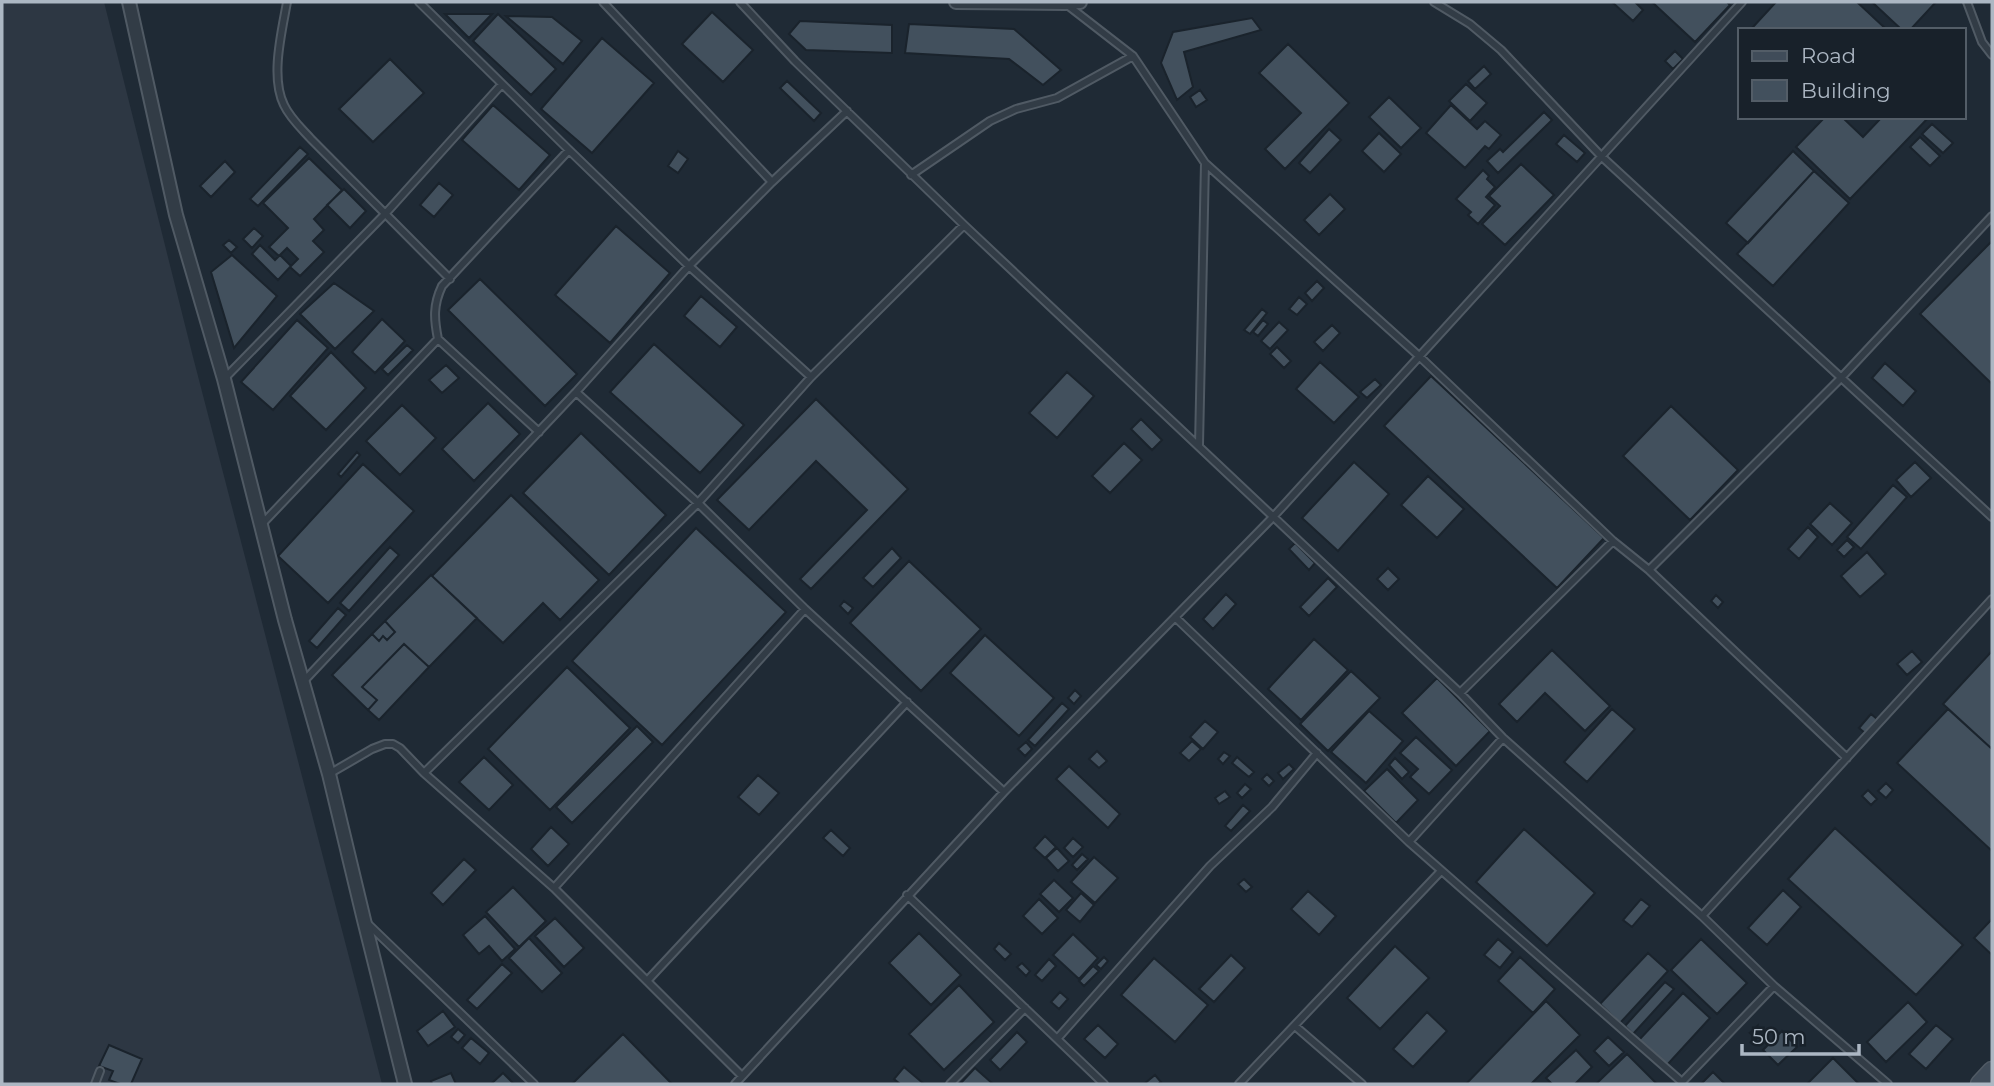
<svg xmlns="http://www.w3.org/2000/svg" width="1994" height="1086" viewBox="0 0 1994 1086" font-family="Montserrat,sans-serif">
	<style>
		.airport { fill: #2d3743 }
		.building { fill: #42505d; stroke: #1a232c; stroke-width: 2 }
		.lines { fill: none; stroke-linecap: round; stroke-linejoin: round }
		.lane-casing { stroke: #505a64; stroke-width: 10 }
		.street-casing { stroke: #505a64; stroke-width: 16 }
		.secondary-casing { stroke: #505a64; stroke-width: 21 }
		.lane { stroke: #323c46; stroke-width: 6 }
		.street { stroke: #323c46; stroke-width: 12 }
		.secondary { stroke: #404c59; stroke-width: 18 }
	</style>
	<rect width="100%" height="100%" fill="#1f2a35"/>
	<path class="airport" d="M2,2H104L193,357L382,1084H2Z"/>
	<path class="building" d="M1612,2H1635L1643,10L1633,21Z
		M1652,2H1727L1730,5L1695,42Z
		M1776,2H1857L1887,30H1756L1753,27Z
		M1872,2H1936L1910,30H1902Z
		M712,12L753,50L723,82L682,44Z
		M445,14H492L469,38Z
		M498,14L556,69L531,95L473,41Z
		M506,16L552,17L582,41L563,64Z
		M1252,18L1261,30L1184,52L1193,87L1177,100L1161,63L1173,32Z
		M800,21L892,25V53L806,50L789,34Z
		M909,24L1014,29L1061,70L1043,85L1009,59L905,53Z
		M602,38L654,83L592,153L541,109Z
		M1288,44L1349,103L1285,169L1265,149L1301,113L1259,73Z
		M1675,51L1683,59L1673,69L1665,61Z
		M390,59L424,93L373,142L339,109Z
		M1484,66L1491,74L1475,89L1468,81Z
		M787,81L821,113L814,121L780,88Z
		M1466,84L1487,103L1470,121L1449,101Z
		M1200,90L1207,100L1196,107L1190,97Z
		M1389,97L1421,128L1401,148L1369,117Z
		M493,105L550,155L519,190L462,140Z
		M1451,105L1477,129L1485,121L1501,135L1489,149L1485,146L1465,168L1426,133Z
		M1544,112L1552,120L1498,173L1487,161L1500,149L1503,152Z
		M1825,117H1842L1863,137L1882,117H1929L1850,199L1796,147Z
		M1932,124L1953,143L1943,153L1922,134Z
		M1329,129L1341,140L1310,173L1299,163Z
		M1379,133L1401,154L1384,172L1362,151Z
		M1564,135L1585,153L1577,162L1556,144Z
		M1920,137L1940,156L1930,166L1910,147Z
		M300,147L308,154L258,206L250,199Z
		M678,151L688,159L678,173L668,166Z
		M1793,151L1814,171L1748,243L1726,223Z
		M309,158L342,190L314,219L324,230L313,241L324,252L300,276L290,267L298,259L287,248L279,256L269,247L288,228L263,203Z
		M225,161L235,172L211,197L200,186Z
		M1521,164L1554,195L1505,245L1482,224L1500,206L1489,196Z
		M1483,170L1489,176L1487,179L1495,187L1486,197L1495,205L1478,224L1468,215L1471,212L1456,199Z
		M1814,171L1849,203L1773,286L1737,254Z
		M439,183L453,195L434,217L420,205Z
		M344,189L366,211L350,228L327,205Z
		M1330,194L1345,209L1319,235L1304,220Z
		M616,226L670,273L610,343L555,295Z
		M254,228L263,236L252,248L243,239Z
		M229,240L237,247L231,253L223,245Z
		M1992,241V384L1920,314Z
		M260,245L275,260L280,255L291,266L278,280L252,254Z
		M232,255L277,296L234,348L211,272Z
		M480,279L577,374L545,406L448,310Z
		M1317,281L1324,288L1312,301L1305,293Z
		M334,283L374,311L335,349L300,314Z
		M701,296L737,327L720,347L684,316Z
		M1299,297L1307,304L1297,315L1289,309Z
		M1262,309L1267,313L1250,334L1244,330Z
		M382,319L405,341L375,373L352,352Z
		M297,320L328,348L273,410L241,382Z
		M1263,320L1268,324L1258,336L1253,332Z
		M1279,322L1288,330L1270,349L1261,341Z
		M1332,325L1340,333L1323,351L1314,342Z
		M654,344L744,425L700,473L610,392Z
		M407,345L413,350L388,375L382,369Z
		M1277,347L1291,361L1284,368L1270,354Z
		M331,352L366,388L326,430L290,396Z
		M1320,362L1359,397L1334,423L1296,389Z
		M1885,363L1916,391L1903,406L1872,378Z
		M446,365L459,378L442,393L429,380Z
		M1067,372L1094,396L1057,438L1029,413Z
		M1431,376L1604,538L1557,588L1384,426Z
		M1375,379L1381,385L1367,398L1360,392Z
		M816,399L908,489L811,589L800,579L867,510L816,461L749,530L717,500Z
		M488,403L520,434L474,481L442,449Z
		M402,405L436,438L400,475L366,441Z
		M1671,406L1738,470L1690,520L1623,456Z
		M1141,419L1162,440L1152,450L1131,429Z
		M581,433L666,515L609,575L523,493Z
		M1124,443L1142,460L1110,493L1092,476Z
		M357,452L360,455L341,477L338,474Z
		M1354,462L1389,494L1338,551L1302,518Z
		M1915,462L1931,478L1911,497L1896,480Z
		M363,464L414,511L328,603L278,556Z
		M1428,476L1464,509L1437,538L1401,505Z
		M1893,485L1907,497L1861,549L1847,537Z
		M511,495L599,580L560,620L543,603L503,643L432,576Z
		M1830,503L1852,523L1832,545L1810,524Z
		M1808,527L1818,537L1799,559L1788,549Z
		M696,528L786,612L662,745L572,661Z
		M1847,540L1854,547L1844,557L1837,550Z
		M1295,543L1315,563L1309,570L1289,549Z
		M390,547L399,555L349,611L340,603Z
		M892,548L901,558L873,587L863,578Z
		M1867,552L1886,574L1860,597L1841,576Z
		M909,561L981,629L921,691L850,623Z
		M1388,568L1399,579L1388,590L1377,579Z
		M431,575L477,618L429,667L404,644L362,687L377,700L368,710L332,675L372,634L379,641L383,636L387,640L395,632L385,621Z
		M1328,578L1337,587L1309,616L1300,607Z
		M1226,594L1236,604L1213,629L1203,619Z
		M1716,595L1723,602L1718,608L1711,601Z
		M844,601L853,608L848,614L840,606Z
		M338,608L346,615L317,648L309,641Z
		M385,621L395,632L387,640L383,636L379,641L372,634Z
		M985,635L1054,698L1019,736L950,673Z
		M1314,639L1348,670L1301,720L1268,689Z
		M404,644L429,667L379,720L368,710L377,700L362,687Z
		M1552,650L1610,706L1585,731L1545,693L1517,722L1499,704Z
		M1912,651L1922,662L1907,675L1897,664Z
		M1992,651V749L1943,704Z
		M567,667L630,728L550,810L488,749Z
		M1351,671L1380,698L1328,751L1300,724Z
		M1437,678L1490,731L1456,766L1402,713Z
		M1075,690L1081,696L1074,704L1068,698Z
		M1062,703L1069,709L1035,746L1028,740Z
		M1612,709L1635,729L1587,782L1564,762Z
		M1948,709L1992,749V851L1897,763Z
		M1369,711L1403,741L1366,783L1331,752Z
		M1871,714L1877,719L1865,733L1859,728Z
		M1205,721L1218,732L1203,749L1190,737Z
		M637,726L653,742L572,823L556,807Z
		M1416,737L1452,770L1429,794L1410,777L1418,769L1400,753Z
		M1192,741L1201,749L1189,761L1180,753Z
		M1026,742L1032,749L1025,756L1018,749Z
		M1097,751L1107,761L1099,768L1089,759Z
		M1224,752L1230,756L1223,764L1218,759Z
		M484,757L513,785L489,810L459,782Z
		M1237,757L1254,772L1249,777L1232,763Z
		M1395,758L1409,772L1402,779L1389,765Z
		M1289,764L1294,769L1283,779L1278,773Z
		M1069,766L1120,814L1108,828L1056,779Z
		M1387,769L1418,800L1396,823L1364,791Z
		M1267,774L1274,781L1269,786L1262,779Z
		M758,775L779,793L759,815L738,797Z
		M1886,783L1893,790L1886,798L1878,791Z
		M1245,784L1251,789L1242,798L1237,793Z
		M1868,790L1877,799L1871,805L1862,796Z
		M1225,791L1230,797L1219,804L1215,798Z
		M1243,805L1250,811L1231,831L1225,826Z
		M551,827L569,844L548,866L531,849Z
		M1835,828L1963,945L1916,995L1788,879Z
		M1524,829L1595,893L1547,946L1476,882Z
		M831,830L850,848L843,856L823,838Z
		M1045,836L1056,847L1045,858L1034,848Z
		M1073,838L1083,847L1073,857L1064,848Z
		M1057,848L1069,861L1058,871L1046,858Z
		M1082,854L1088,859L1077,870L1072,865Z
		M1094,857L1118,878L1095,903L1071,882Z
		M464,859L476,870L443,905L431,893Z
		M1244,879L1252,887L1246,892L1238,884Z
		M1054,880L1073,898L1059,912L1040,894Z
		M513,887L546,921L519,947L486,912Z
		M1783,890L1801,907L1767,945L1748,928Z
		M1308,891L1336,916L1319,935L1291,909Z
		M1081,893L1094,905L1080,922L1066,910Z
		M1039,899L1058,918L1042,934L1023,916Z
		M1641,899L1650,906L1632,927L1623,920Z
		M485,916L515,949L502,961L489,946L479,954L463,935Z
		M555,918L584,948L564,967L535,936Z
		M1992,919V955L1974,938Z
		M919,933L961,975L931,1005L889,963Z
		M1073,934L1098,958L1079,979L1053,955Z
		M529,938L562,973L542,992L509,958Z
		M1498,939L1513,952L1500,968L1484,955Z
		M1701,939L1747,983L1717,1014L1671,970Z
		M999,943L1011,954L1005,960L994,949Z
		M1395,946L1429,978L1380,1029L1347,998Z
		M1648,953L1668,971L1620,1023L1600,1004Z
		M1231,955L1245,968L1214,1002L1199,989Z
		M1104,957L1108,961L1101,969L1096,965Z
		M1520,957L1555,989L1533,1013L1498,981Z
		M1154,958L1208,1005L1175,1042L1121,995Z
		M1049,959L1056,966L1042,981L1035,975Z
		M1022,963L1030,971L1026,976L1017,967Z
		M502,964L512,973L477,1009L467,1000Z
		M1093,966L1099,971L1084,986L1079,981Z
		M1665,982L1674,989L1633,1034L1625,1026Z
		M959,985L994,1022L944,1070L909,1034Z
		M1060,992L1068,999L1059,1009L1051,1002Z
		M1683,993L1710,1018L1667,1065L1639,1040Z
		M1546,1001L1580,1035L1531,1084H1466Z
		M1908,1002L1927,1022L1886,1062L1867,1042Z
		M443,1011L455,1027L428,1046L417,1031Z
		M1427,1012L1447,1031L1413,1067L1393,1049Z
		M1098,1025L1118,1044L1105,1058L1084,1039Z
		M1936,1025L1953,1039L1926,1069L1909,1054Z
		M458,1029L465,1035L458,1043L451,1037Z
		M1782,1031L1797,1047L1778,1065L1763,1050Z
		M1017,1032L1027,1042L1000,1070L990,1060Z
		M623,1034L672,1084H572Z
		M1608,1037L1624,1052L1609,1066L1594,1051Z
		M471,1038L489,1053L480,1064L462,1048Z
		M109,1045L142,1059L131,1084H120L109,1080L113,1071L99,1066Z
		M1576,1050L1592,1067L1575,1084H1552L1546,1078Z
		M1627,1054L1657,1084H1596Z
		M1833,1058L1859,1084H1807Z
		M904,1067L924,1084H900L894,1079Z
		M975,1068L993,1084H960Z
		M1713,1072L1725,1084H1701Z
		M451,1073L456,1084H432L431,1081Z
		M503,1073L514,1084H491Z
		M1155,1075L1161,1082L1158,1084H1144Z"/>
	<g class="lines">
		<defs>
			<path id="lane" d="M287,2C282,31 270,77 284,105C290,118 301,128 311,139L450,279
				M419,2L569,150L689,266L811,377
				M603,2L772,182
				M740,2L795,61L964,225L1460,693L1503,738L1702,916L1774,986L1888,1084
				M1434,2L1470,24L1501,50L1601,156L1992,517
				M1967,2L1982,42L1992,55
				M1066,4L1133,56L1205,163L1419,356L1613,541L1649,570L1847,758
				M911,175L990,121L1016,109L1057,98L1133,56
				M224,379L386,213L502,84
				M576,392L698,503L805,609L1004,792
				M539,432L438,339C434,319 433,305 442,286L569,150
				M1199,445L1205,163
				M262,524L438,339
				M1649,570L1841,378L1992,216
				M1175,617L1409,842L1682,1082
				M303,682L576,392L689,266L772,182L847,111
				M1460,693L1613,541
				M424,773L698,503L811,377L964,225
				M329,774L372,749L385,744H393L400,748L424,773L554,888L742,1076
				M1409,842L1503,738
				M554,888L805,609
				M907,895L1104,1084
				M1702,916L1992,599
				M368,924L534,1084
				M647,981L907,702
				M1295,1026L1362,1084
				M1057,1039L1210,866L1272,807L1317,753
				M1681,1083L1774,986
				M95,1084L100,1071
				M735,1084L1004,792L1274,516L1742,2
				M950,1084L1025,1008
				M1239,1084L1441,871"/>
			<path id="street" d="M129,2L176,215L224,379L285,620L329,774L364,920L405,1084
				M956,2L1065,3L1080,2"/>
			<path id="secondary" d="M1980,1084L1992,1071"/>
		</defs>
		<use href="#lane" class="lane-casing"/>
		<use href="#street" class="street-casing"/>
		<use href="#secondary" class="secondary-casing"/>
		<use href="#lane" class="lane"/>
		<use href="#street" class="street"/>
		<use href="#secondary" class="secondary"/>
	</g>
	<rect width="1994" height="1086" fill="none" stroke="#acb7c3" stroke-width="7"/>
	<rect x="1738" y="28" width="228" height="91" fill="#18212a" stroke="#535d67" stroke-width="2"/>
	<rect x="1752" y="51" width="35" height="10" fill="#404c59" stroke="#535d67" stroke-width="2"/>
	<text x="1801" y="63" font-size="21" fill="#acb7c3">Road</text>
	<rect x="1752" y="80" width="35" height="21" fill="#42505d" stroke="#535d67" stroke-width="2"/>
	<text x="1801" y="98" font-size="21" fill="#acb7c3">Building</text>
	<path d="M1742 1044v10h117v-10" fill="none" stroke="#acb7c3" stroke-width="3.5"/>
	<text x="1752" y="1044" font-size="21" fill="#acb7c3" stroke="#18212a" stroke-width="5" paint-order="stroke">50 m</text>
</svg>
